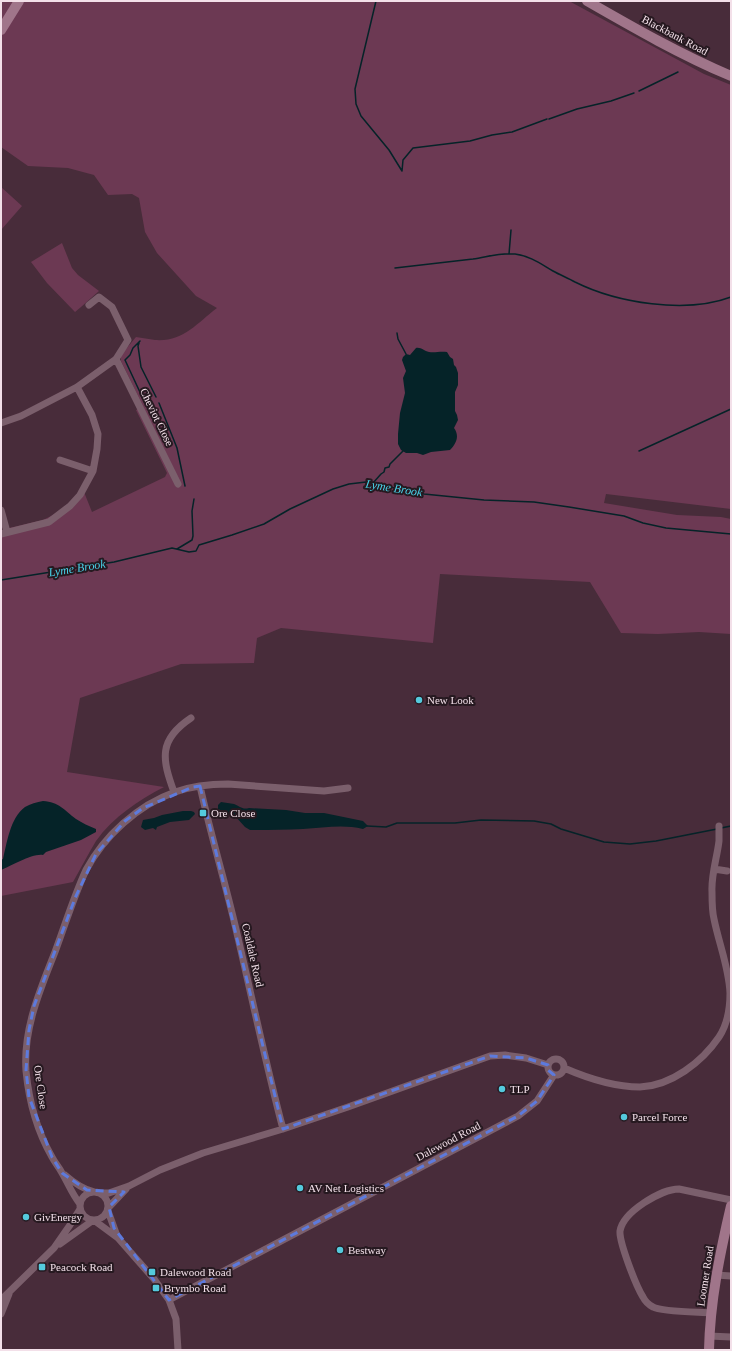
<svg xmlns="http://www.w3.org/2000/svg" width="732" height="1351" viewBox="0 0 732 1351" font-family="Georgia,serif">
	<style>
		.green { fill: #6c3953 }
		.water { fill: #052328 }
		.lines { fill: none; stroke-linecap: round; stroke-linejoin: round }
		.stream { stroke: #052328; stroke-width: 1.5 }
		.street { stroke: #7b5f6c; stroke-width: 7 }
		.secondary { stroke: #a0758a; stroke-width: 10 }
		.marked { fill: none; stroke: #5d7add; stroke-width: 3; stroke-dasharray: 8 5; stroke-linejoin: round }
		.poi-dot { fill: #54cadd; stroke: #261920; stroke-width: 1.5 }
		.labels { text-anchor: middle; stroke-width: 4; stroke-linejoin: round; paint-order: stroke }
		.street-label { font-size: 11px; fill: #f3e0e9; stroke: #261920 }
		.poi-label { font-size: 11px; fill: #f3e0e9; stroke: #261920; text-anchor: start }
		.water-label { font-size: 12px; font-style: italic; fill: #48d3e9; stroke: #261920 }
	</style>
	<rect width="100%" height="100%" fill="#482c3a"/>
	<path class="green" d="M1,1H569L704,74L731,85V509L606,494L604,503L677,515L721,517L731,519V634L699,632L658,634L621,633L590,582L440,574L433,643L281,628L257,638L254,663L181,664L80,698L67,772L164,787C139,800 113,817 96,841C88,854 81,868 73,882L1,896V530L43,520L61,511L84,492L92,512L165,477L167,473L136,410L143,406L121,361V355L136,337C142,338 149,339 155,340C183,342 196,324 217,308L196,296L157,253L145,232L139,198L132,194L108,195L94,175L68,168L28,166L1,147Z
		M1,187L22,206L1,230Z
		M62,243L72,268L78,275L99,291L81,307L75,312L47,283L31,262Z"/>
	<path class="water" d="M416,348C421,347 424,351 429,352C435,353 440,351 447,352L450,357L453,359L454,365L456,367L458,373V385L455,392V411L457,415L458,420L454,428C460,436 456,444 450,450L431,452L423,455L417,453H406L401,450L398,444V434L400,413L405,393L403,378L406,371L402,360L403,357L406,354L410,355Z
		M43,801C59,802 64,810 76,819C82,823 89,826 96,829V832L81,840L46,852L43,855C33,853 11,866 1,870V860L3,859C7,843 10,818 25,807C30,804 37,802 43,801Z
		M221,802C225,803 230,803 234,804C240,806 242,810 249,808L286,810L305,813H324L363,821L368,826L363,829C343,824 323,828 303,829C286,830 268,830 250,830L245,827L236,817L218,809V805Z
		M183,811H191L194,812L195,814L189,820L170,822L157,827L156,830L153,828L145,830L141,827L143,820L154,818L162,815Z"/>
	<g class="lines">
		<path class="stream" d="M376,1L355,89L356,104L361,116L389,150L402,171L403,160L413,148L470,141L492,135L512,132L547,119
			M639,91L678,72
			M549,119L577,109L611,101L634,93
			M509,254L511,230
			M395,268C421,265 447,262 473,259C487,257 501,252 515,254C530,256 541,264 553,271C560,275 568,278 575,282C617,303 686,314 731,297
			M397,333L398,339L406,354
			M140,341L133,348L130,355L125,360L145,403
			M139,343L138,346L141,367L156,397
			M159,403L177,448L185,486
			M639,451L731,409
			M373,483L381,474L384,472L385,468L389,467L390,464L403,451
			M177,549L192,540L193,536L192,511L194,499
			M1,580L114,562L172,548L189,552L196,551L199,545L232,535L264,524L290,509L333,489L349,484L366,482L424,494L484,500L534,502L569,507L624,516L643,523L666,528L731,534
			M367,826L386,827L397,823H455L481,820L534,821L551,824L561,829L604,842L630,844L656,841L717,829
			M721,828L731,826"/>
		<path class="street" d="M116,359L178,484
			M1,423L21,416L77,387L116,359L128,340L112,307L99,297L89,305
			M60,460L93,471
			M1,510L7,532
			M1,534L49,522L70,506L80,495L93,471L97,449L98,434L92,415L77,387
			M200,786C210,832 224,878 235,925C251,993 265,1061 283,1129
			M174,792C162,759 158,740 191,718
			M714,869L727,871
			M548 1067a8 8 0 1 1 16 0a8 8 0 1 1-16 0Z
			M564,1068C587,1078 614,1087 640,1087C671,1086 702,1062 719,1037C727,1025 730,1007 730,993C729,968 719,944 714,919C712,911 712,901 712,892C711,875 717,858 719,841C719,836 719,831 719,826
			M65,1175C74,1183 83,1189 94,1192
			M80 1206a14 14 0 1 1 28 0a14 14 0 1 1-28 0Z
			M100,1193H109L129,1186L160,1170L203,1153L283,1129L348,1107L490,1056L505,1055L526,1058L548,1065
			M80,1204C72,1194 68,1183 62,1173C59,1167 55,1163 52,1157C37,1131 29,1102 26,1071C23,1029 40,990 55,952C65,925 74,896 86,870C104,836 138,805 175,792C192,786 210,784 228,784L324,791L348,788
			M109,1207L126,1189
			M108,1211L117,1236
			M95,1221L118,1238L154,1279L169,1300L176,1319L178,1350
			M60,1244L92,1221
			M716,1275L731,1276
			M1,1300L54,1248L70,1225L80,1209
			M169,1300L518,1116L537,1101L554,1075
			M711,1313C698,1312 662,1312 653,1307C649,1305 645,1301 643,1297C636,1286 619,1242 620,1231C623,1212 661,1189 679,1189L731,1200
			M1,1314L9,1294
			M709,1336L731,1337"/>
		<path class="secondary" d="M587,1C634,28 681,55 731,76
			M1,30L19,1
			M709,1350C710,1301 720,1253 731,1206"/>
	</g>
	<path class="marked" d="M200,786L283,1129L490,1056L526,1058L548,1065V1070L554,1075L537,1101L518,1116L169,1300L114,1228L109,1207L124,1192L87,1190L62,1173L52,1157L29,1097L26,1070L29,1030L34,1006L76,896L96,854L125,821L143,808L193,787Z"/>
	<g class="poi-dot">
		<circle cx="419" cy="700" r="4"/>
		<rect x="199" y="809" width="8" height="8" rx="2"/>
		<circle cx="502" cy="1089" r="4"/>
		<circle cx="624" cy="1117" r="4"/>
		<circle cx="300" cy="1188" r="4"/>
		<circle cx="26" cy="1217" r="4"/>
		<circle cx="340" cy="1250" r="4"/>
		<rect x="38" y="1263" width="8" height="8" rx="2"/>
		<rect x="148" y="1268" width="8" height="8" rx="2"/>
		<rect x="152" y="1284" width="8" height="8" rx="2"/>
	</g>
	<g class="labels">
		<g class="street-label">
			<text transform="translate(675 35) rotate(28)" y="4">Blackbank Road</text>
			<text transform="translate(157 417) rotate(64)" y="4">Cheviot Close</text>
			<text transform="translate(253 955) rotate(77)" y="4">Coaldale Road</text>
			<text transform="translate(41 1087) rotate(82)" y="4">Ore Close</text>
			<text transform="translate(448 1141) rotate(-28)" y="4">Dalewood Road</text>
			<text transform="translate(705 1276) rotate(-81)" y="4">Loomer Road</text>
		</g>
		<g class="poi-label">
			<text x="427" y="704">New Look</text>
			<text x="211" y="817">Ore Close</text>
			<text x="510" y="1093">TLP</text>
			<text x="632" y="1121">Parcel Force</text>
			<text x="308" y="1192">AV Net Logistics</text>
			<text x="34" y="1221">GivEnergy</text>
			<text x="348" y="1254">Bestway</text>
			<text x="50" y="1271">Peacock Road</text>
			<text x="160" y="1276">Dalewood Road</text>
			<text x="164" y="1292">Brymbo Road</text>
		</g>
		<g class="water-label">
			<text transform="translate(394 488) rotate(9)" y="4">Lyme Brook</text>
			<text transform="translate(77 568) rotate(-9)" y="4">Lyme Brook</text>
		</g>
	</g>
	<rect width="732" height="1351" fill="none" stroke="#f3e0e9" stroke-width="4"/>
</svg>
